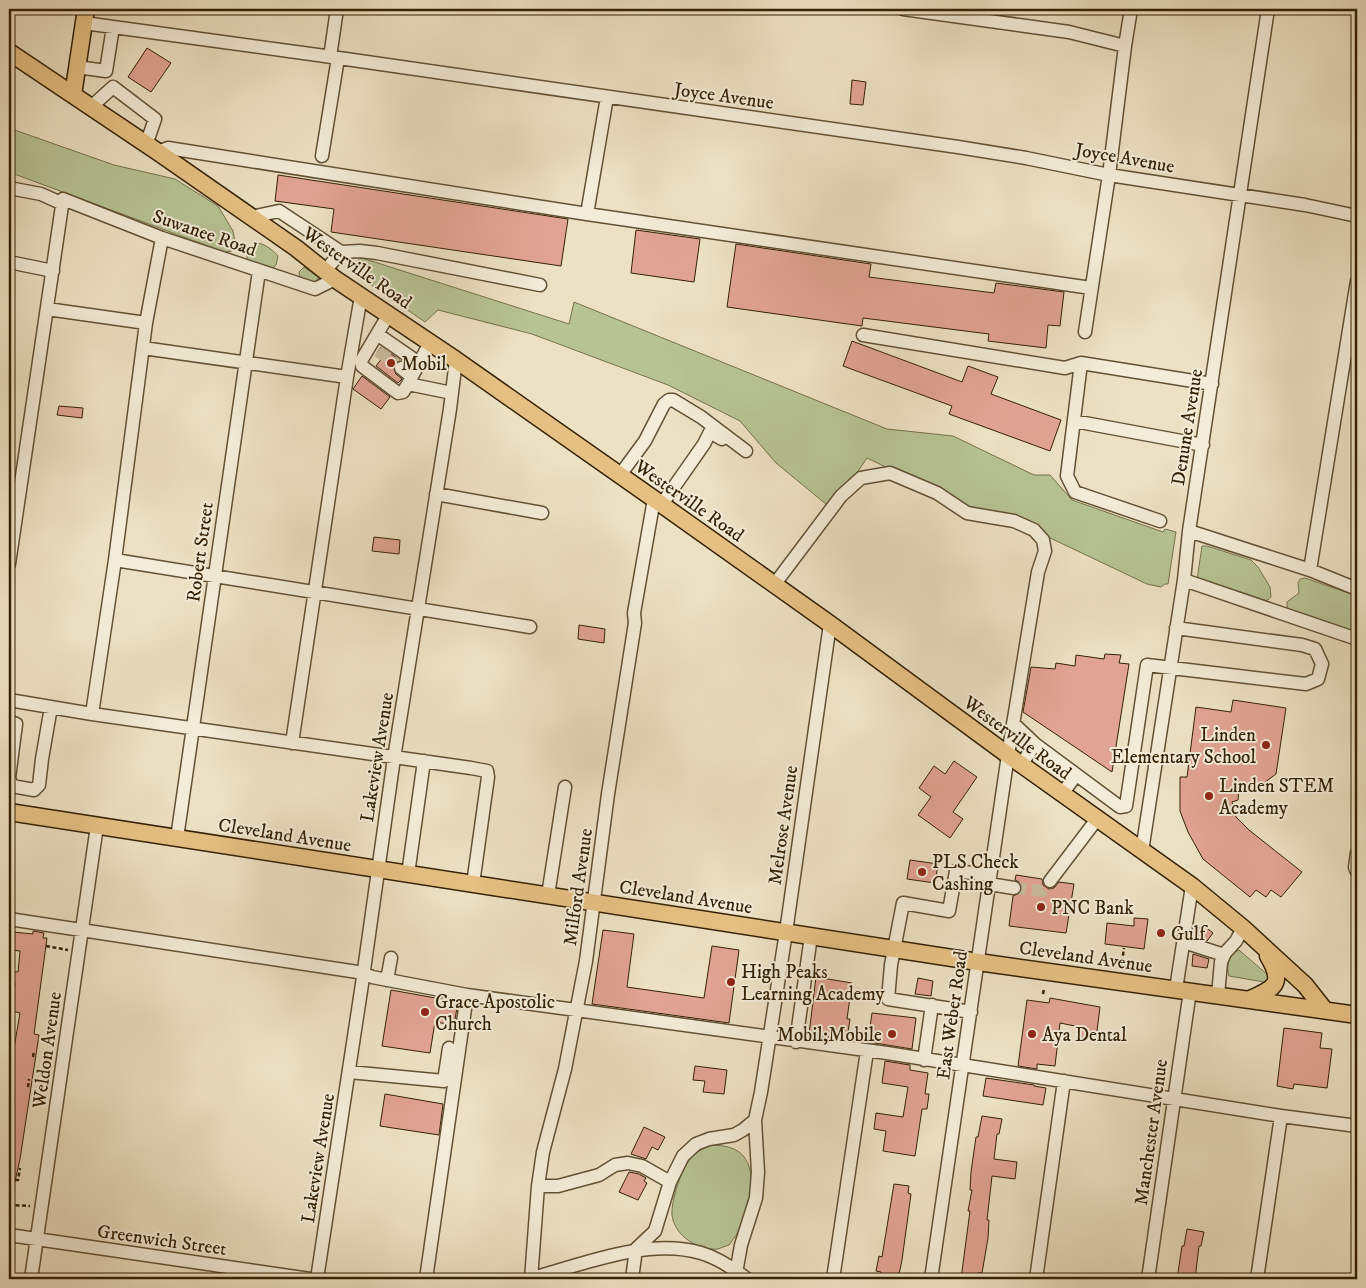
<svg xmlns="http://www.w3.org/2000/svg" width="1366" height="1288" viewBox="0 0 1366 1288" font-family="'IM FELL DW Pica',serif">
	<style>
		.green { fill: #b7c395; stroke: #76724c }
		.building { fill: #e1a393; stroke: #342104 }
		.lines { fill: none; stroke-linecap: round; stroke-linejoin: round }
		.minor-tunnel { stroke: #c7bb9d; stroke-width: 12; stroke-dasharray: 12 6; stroke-linecap: butt }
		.minor-casing { stroke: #625134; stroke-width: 15 }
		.major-casing { stroke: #342104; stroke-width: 19 }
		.path { stroke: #342104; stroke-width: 2.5; stroke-dasharray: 4 2.5; stroke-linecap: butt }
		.minor { stroke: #f3ecd8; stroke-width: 12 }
		.major { stroke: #e6c082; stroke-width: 16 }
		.poi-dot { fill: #8f2418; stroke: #f3ecd8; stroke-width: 2 }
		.labels { text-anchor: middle; stroke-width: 4; stroke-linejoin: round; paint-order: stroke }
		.street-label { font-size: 19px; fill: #342104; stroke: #f3ecd8 }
		.poi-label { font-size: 19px; fill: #342104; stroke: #f3ecd8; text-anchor: start }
	</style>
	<rect width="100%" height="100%" fill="#ece1c3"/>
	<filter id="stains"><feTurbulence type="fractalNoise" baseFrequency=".004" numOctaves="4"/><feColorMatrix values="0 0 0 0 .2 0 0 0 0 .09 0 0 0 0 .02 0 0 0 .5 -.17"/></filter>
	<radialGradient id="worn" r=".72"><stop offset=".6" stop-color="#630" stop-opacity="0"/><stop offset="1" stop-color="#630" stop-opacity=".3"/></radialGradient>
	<path class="green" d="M9,128L114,165L175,179L218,206L233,231L236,246L232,251L224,252L9,172Z
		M256,243C264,243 273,250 278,256L276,265L273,268L247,260V254Z
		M362,258L569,324L574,302L887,429L953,436L1034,475H1050L1072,500L1163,532L1165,529L1176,532L1168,584H1165L1161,587L1147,584L1006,517L973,509L867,458L832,509L776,463L740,421L668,385L532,334L438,310L425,322L354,273L358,260Z
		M304,267L319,277L316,282L311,283L300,278L299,272Z
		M1202,546H1207L1251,560L1258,567L1270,587L1271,597L1268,600L1262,601L1197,580Z
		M1305,578L1357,596V634L1289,611L1287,606V602L1299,593L1298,583L1300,579Z
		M1239,950L1269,976V980L1264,982L1229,976C1226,966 1228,954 1239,950Z
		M711,1145C719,1145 727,1146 734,1149C760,1161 751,1201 743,1222C740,1231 734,1238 729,1245C725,1246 721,1248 718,1249C698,1251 674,1235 672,1215C671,1200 682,1167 692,1157C698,1151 704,1148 711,1145Z"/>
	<path class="building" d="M147,48L171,63L151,92L128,77Z
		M852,80L866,82L863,105L850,104Z
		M278,175L568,219L561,266L331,232L334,209L275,201Z
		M636,230L700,239L694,282L631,273Z
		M736,244L871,264L869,277L994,293L996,283L1064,292L1060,326L1048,325L1046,348L988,341L989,334L863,318L862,326L727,307Z
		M852,341L962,382L968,366L998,377L991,394L1061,420L1050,451L949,414L952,406L843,366Z
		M381,347L400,360L395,363L393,367L396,374L402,379L398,383L376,366L383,357L377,353Z
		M362,376L390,397L381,409L353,389Z
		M59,406L83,408L82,418L57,415Z
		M374,537L400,540L399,554L372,551Z
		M579,625L605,629L604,643L578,639Z
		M1105,654L1121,655L1119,663L1129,664L1112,772L1023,712L1031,667L1055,669L1056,663L1075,666L1076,655L1104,659Z
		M1233,700L1286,708L1276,774L1264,783L1261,791L1239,788L1238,800L1232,802L1236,817L1249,830L1302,872L1281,897L1271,890L1266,897L1256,890L1250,897L1203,859L1188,832L1180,811V777H1187L1196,707L1231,712Z
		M954,761L977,777L953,812L963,819L950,838L918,815L931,797L919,788L934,766L945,774Z
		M910,860L938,864L935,883L907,879Z
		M1016,875L1042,879L1043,885L1049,889L1054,888L1059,882L1074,884L1066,933L1009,926L1013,896L1020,893L1022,889L1019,882L1015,880Z
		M1134,918L1148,919L1144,949L1105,944L1107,923L1134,926Z
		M1202,924L1213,933L1207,941L1196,933Z
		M603,930L634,934L627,987L704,998L712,946L739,950L729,1023L592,1004Z
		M33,931L44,933L43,938H47L34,1034L39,1035L20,1159L14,1186L9,1185V1053L13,1054L20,1013L12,1011L15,983L9,982V971L18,972L20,951L11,950L13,932L33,934Z
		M1193,954L1209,959L1207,968L1192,966Z
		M816,977L852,983L847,1019H850L847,1039L809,1034Z
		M918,978L933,981L931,996L915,994Z
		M391,990L458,1002L454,1025L435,1022L430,1053L382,1046Z
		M1050,998L1100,1007L1096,1039L1079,1037L1080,1027L1060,1023L1055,1066L1037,1064V1069L1018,1066L1027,1000L1049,1003Z
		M872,1013L916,1018L912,1049L868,1042Z
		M1284,1028L1322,1033L1320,1048L1332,1049L1327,1088L1294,1084L1293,1089L1277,1086Z
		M885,1061L910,1065V1070L928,1073L925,1094H929L927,1109H922L915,1156L883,1151L886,1131L874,1129L876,1113L903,1117L908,1087L882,1083Z
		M695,1066L727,1070L724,1094L703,1092L705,1081L693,1080Z
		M986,1078L1034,1085V1086L1046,1088L1043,1105L983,1096Z
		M385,1094L443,1104L439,1135L380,1126Z
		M982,1116L1002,1119L999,1134H997L994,1159L1017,1162L1015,1179L992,1176L987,1220H989L988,1238L982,1273H978L977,1279H961L970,1211H968L972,1190H970L971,1172L976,1137H978Z
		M644,1127L665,1137L658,1150L652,1147L646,1159L631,1154Z
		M629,1172L639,1174L646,1178L644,1181L647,1183L638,1200L619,1192Z
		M894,1184L909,1186L908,1193L911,1194L902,1260L898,1279H880L881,1272L876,1271L879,1256L882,1257Z
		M1187,1229L1204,1232L1201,1246H1199L1195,1279H1177L1182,1246H1184Z"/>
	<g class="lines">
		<path class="minor-tunnel" d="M378,351L401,368
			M1014,888L1042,891L1050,881"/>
		<defs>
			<path id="minor" d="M903,9L1069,32L1125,46
				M84,23L325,56L958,147L1026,158L1109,175L1305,205L1357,216
				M330,57L337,9
				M77,67L106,71L113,27
				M91,107L113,87L155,119L146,145
				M158,152L168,148L587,214L1091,288
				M322,156L338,58
				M9,188L41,194L63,204
				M587,214L607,97
				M251,217L279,211L341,252L325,271
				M341,252L360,251L377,253L540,285
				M9,262L53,271
				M47,309L146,323
				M389,314L361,361L362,366L398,393L403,392L408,384L452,393
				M1085,332L1109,175L1125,46L1131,9
				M377,334L419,363L408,384
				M863,335L1065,368L1081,363L1212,384
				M143,348L347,377
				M419,363L430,343
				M1081,363L1067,476L1075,492L1160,521
				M401,368L411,376
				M1074,421L1203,445
				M620,475L645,441L664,404L669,400H673L701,417L746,451
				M436,494L542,513
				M662,504L704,444L710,432L722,439
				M1189,531L1310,570L1357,589
				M115,560L530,627
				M9,564L63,199L162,238L315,289L335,279
				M1310,570L1357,281
				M1184,580L1357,639
				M774,585L841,496L861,478L890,473L937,493L967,513L1014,521L1034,530L1043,540L1045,551L1038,572L1008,755L931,1279
				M9,700L92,714L471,768L487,771L488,777L473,884
				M92,714L115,560L146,323L162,238
				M9,721L16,724L9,778L12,786L34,790L39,785L42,759L51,707
				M1013,723L1035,744L1120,807L1126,806L1147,665L1306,684L1318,679L1322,664L1315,649L1302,645L1176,628
				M292,743L347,377L361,296
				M1021,765L1035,744
				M1062,794L1076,775
				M177,838L259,271
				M1142,851L1184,580L1189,531L1268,9
				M1357,853L1355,867L1357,872
				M408,874L424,761
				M1050,881L1097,819
				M989,884L1014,888
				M548,895L565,787
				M9,919L364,973L372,977L467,995L887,1053L1281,1116L1357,1126
				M1184,942L1224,955
				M387,980L391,958
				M1176,989L1192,886
				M1218,995L1221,962L1225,953L1236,941L1243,928
				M971,1012L888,999L891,965L903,903L949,911L956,871L990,875
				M796,1042L811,936
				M924,1060L932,1005
				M349,1072L444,1081L449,1048
				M538,1186H558L599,1175L615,1165L628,1163L642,1166L670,1182
				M9,1235L310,1279
				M31,1279L97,826
				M317,1279L362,984L394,758L450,409L456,360
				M426,1279L467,995
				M529,1279C581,1265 647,1237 701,1253C718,1258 733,1268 747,1279
				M531,1279L538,1186L543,1152L565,1069L586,961L608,794L635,623L634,613L654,499
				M632,1279L636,1249L655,1231L670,1182L683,1156L696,1144L709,1139L734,1135L743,1130L755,1120
				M735,1279L741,1245L756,1198L758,1172L755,1120L761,1092L786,932L830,624
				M833,1279L867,1051
				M1036,1279L1064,1081
				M1148,1279L1190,991
				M1257,1279L1281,1116"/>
			<path id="major" d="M9,52L158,152L296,248L335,279L456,360L654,499L830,624L1008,755L1192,886L1243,928L1305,985L1324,1009
				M73,95L86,9
				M9,812L978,962L1357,1015
				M1250,999C1276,988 1284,983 1268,956"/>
		</defs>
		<use href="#minor" class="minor-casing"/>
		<use href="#major" class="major-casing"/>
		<path class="path" d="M46,946L68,950
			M1122,962L1124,948
			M1043,994L1044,989
			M33,1057L34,1051
			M28,1087L29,1079
			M15,1180H18L20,1168
			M9,1205L30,1206"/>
		<use href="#minor" class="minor"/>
		<use href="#major" class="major"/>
	</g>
	<g class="poi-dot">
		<circle cx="391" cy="363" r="5"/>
		<circle cx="1266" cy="745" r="5"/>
		<circle cx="1209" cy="796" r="5"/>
		<circle cx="922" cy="872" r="5"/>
		<circle cx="1041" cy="907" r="5"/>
		<circle cx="1161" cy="933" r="5"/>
		<circle cx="731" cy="982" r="5"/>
		<circle cx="425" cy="1012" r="5"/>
		<circle cx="892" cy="1034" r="5"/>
		<circle cx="1032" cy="1034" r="5"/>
	</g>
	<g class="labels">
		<g class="street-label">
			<text transform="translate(724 95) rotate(8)" y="7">Joyce Avenue</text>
			<text transform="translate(1125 157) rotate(10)" y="7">Joyce Avenue</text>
			<text transform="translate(205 232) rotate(19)" y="7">Suwanee Road</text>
			<text transform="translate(358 267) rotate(35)" y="7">Westerville Road</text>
			<text transform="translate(1186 427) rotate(-81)" y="7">Denune Avenue</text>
			<text transform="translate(690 500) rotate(35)" y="7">Westerville Road</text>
			<text transform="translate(199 552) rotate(-82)" y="7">Robert Street</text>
			<text transform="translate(1018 737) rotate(36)" y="7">Westerville Road</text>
			<text transform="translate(376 757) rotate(-81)" y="7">Lakeview Avenue</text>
			<text transform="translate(782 825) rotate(-82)" y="7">Melrose Avenue</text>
			<text transform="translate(285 834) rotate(9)" y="7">Cleveland Avenue</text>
			<text transform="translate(577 887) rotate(-82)" y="7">Milford Avenue</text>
			<text transform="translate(686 896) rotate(9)" y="7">Cleveland Avenue</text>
			<text transform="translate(1086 956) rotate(8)" y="7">Cleveland Avenue</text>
			<text transform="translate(951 1015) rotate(-82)" y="7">East Weber Road</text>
			<text transform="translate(46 1050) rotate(-82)" y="7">Weldon Avenue</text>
			<text transform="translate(1150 1132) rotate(-82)" y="7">Manchester Avenue</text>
			<text transform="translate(317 1158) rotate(-81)" y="7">Lakeview Avenue</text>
			<text transform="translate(162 1239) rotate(8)" y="7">Greenwich Street</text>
		</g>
		<g class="poi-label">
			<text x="401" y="370">Mobil</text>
			<text x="1256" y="741" text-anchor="end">Linden<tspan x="1256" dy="22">Elementary School</tspan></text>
			<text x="1219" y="792">Linden STEM<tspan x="1219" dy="22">Academy</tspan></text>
			<text x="932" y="868">PLS Check<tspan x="932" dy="22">Cashing</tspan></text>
			<text x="1051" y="914">PNC Bank</text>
			<text x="1171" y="940">Gulf</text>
			<text x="741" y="978">High Peaks<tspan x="741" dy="22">Learning Academy</tspan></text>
			<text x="435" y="1008">Grace Apostolic<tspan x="435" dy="22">Church</tspan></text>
			<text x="882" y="1041" text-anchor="end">Mobil;Mobile</text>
			<text x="1042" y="1041">Aya Dental</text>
		</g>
	</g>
	<rect width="1366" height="1288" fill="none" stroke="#ece1c3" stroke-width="30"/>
	<rect x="10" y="10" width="1346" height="1268" fill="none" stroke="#342104" stroke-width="2.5"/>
	<rect x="15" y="15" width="1336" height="1258" fill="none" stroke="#342104"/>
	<rect width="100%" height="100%" filter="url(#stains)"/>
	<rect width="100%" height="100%" fill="url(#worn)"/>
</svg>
